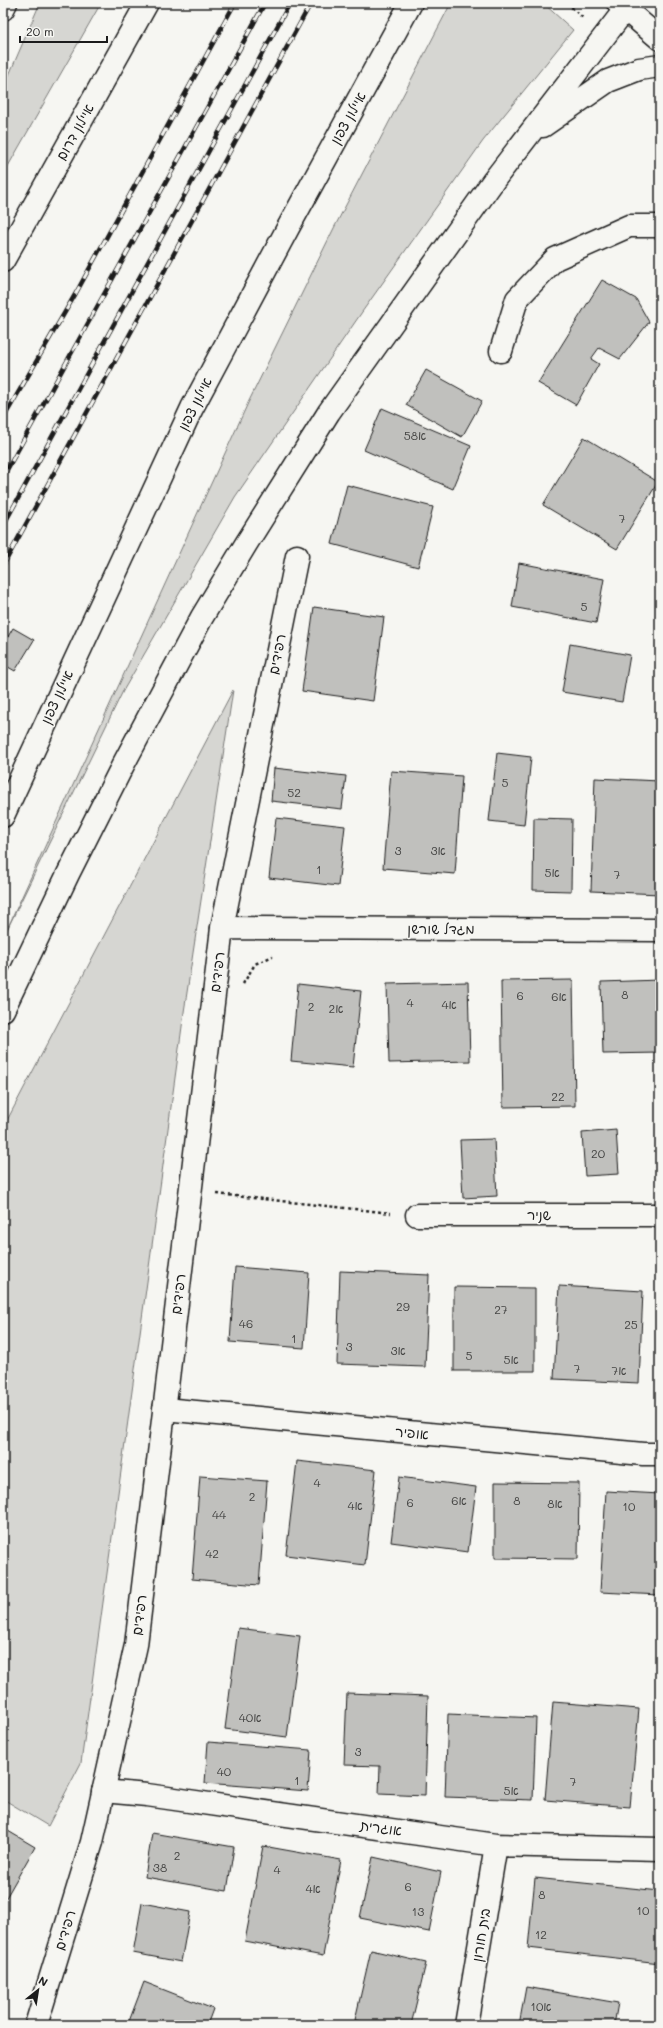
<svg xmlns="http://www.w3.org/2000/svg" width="663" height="2028" viewBox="0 0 663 2028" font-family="Mali,'Playpen Sans Hebrew',sans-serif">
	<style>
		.green { fill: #d6d6d2; stroke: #797977 }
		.building { fill: #c0c0bd; stroke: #1c1c1c }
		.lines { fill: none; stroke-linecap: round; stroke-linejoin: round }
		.minor-casing { stroke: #1c1c1c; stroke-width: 25 }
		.tertiary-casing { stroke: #1c1c1c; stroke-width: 25 }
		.secondary-casing { stroke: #1c1c1c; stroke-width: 25 }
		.motorway-casing { stroke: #1c1c1c; stroke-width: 25 }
		.path { stroke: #1c1c1c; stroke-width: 2.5; stroke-dasharray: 3 3; stroke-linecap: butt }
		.minor { stroke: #f6f6f2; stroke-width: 22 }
		.tertiary { stroke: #f6f6f2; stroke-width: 22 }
		.secondary { stroke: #f6f6f2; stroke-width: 22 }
		.motorway { stroke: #f6f6f2; stroke-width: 22 }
		.rail-casing { stroke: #1c1c1c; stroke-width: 4.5 }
		.rail { stroke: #f6f6f2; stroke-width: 3; stroke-dasharray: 9; stroke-linecap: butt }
		.labels { text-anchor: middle; stroke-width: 3; stroke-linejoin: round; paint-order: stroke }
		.number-label { font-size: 12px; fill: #454544 }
		.street-label { font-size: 14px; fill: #1c1c1c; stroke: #f6f6f2 }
	</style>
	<rect width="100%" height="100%" fill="#f6f6f2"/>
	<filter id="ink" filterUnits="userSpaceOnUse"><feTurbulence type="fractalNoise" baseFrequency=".025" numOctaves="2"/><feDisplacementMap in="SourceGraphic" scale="8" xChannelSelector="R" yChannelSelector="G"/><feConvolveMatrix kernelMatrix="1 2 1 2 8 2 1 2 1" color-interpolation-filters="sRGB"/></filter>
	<g filter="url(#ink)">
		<path class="green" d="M40,3H101L3,175V89Z
			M451,3H543L573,30L483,141L362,312L235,497L123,691L3,938L248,403L334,228Z
			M233,690L184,1012L81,1763L48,1826L3,1799V1128Z"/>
		<path class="building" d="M602,280L636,299L649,322L620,359L599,348L591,359L599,364L576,405L538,383Z
			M426,370L482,401L462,437L406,405Z
			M382,408L471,446L453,489L364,450Z
			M584,437L658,482L617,549L543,505Z
			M347,485L433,507L418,567L332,544Z
			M519,563L604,579L596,623L512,607Z
			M314,607L384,617L373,701L302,691Z
			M13,628L34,640L15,671L3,664V645Z
			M570,644L630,655L622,702L562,692Z
			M497,753L531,757L524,825L489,821Z
			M274,768L346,776L342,809L271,801Z
			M391,771L462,776L455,874L383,868Z
			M595,778L660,781V894L591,891Z
			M276,818L345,826L338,886L269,878Z
			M534,818L572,819L571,891L533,890Z
			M573,980L575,1106L503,1107L501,981Z
			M660,980V1053L603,1054L601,982Z
			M468,982L470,1061L389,1063L387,984Z
			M298,984L361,991L353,1067L291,1061Z
			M616,1130L619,1174L585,1176L582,1133Z
			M494,1139L497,1196L463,1198L460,1140Z
			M235,1267L309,1273L304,1348L230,1342Z
			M340,1271L429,1275L425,1367L337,1364Z
			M559,1286L643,1291L639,1383L554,1379Z
			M454,1287L535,1288V1371H454Z
			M297,1461L376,1470L365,1565L286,1555Z
			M200,1476L267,1481L259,1585L192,1579Z
			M399,1477L476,1487L468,1552L391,1542Z
			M495,1482L579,1483L578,1559L495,1558Z
			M606,1491L660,1494V1595L600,1592Z
			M238,1628L300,1636L287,1737L225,1729Z
			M347,1693L428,1696L425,1796L379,1794L380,1766L344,1765Z
			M553,1702L639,1709L630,1807L545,1800Z
			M448,1714L536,1718L533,1800L445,1797Z
			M208,1742L311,1750L308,1791L205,1783Z
			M3,1828L35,1847L3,1903Z
			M152,1833L234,1847L227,1891L145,1877Z
			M263,1846L341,1860L323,1956L245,1941Z
			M373,1857L441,1872L429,1932L360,1918Z
			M535,1878L660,1891V1963L528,1948Z
			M142,1903L190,1912L181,1962L133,1953Z
			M371,1950L426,1963L411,2025H375L355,2020Z
			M144,1982L213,2009L207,2025L128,2024Z
			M526,1987L618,2003L614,2025H519Z"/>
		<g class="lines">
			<defs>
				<path id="minor" d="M501,351L517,299L555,259L629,226H660
					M222,928L297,556
					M417,1215H660
					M164,1409L643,1454H660
					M103,1791L147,1795L496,1845L660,1849
					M466,2025L496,1845"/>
				<path id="tertiary" d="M36,2025L92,1842L136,1645L222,928L660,930"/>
				<path id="secondary" d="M618,3L660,39"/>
				<path id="motorway" d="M3,9L6,3
					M543,126L608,81L639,69L660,66
					M3,261L147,3
					M3,816L192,408L289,226L411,3
					M3,1010L68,874L123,765L202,617L246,544L329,412L494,180L630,3"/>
			</defs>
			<use href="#minor" class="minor-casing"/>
			<use href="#tertiary" class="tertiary-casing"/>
			<use href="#secondary" class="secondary-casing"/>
			<use href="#motorway" class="motorway-casing"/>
			<path class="path" d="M567,3L584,19
				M243,984L255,964L273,956
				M217,1194L391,1213"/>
			<use href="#minor" class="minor"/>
			<use href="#tertiary" class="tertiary"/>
			<use href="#secondary" class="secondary"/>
			<use href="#motorway" class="motorway"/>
			<defs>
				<path id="rail" d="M3,419L76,293L235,3
					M3,477L265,3
					M3,526L290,3
					M3,566L311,3"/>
			</defs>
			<use href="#rail" class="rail-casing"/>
			<use href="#rail" class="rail"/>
		</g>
	</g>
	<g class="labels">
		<g class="number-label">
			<text x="415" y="440">58א</text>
			<text x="622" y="523">7</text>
			<text x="584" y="611">5</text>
			<text x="505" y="787">5</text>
			<text x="294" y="797">52</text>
			<text x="398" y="855">3</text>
			<text x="438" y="855">3א</text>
			<text x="319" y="874">1</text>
			<text x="552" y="877">5א</text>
			<text x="617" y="879">7</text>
			<text x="625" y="999">8</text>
			<text x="520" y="1000">6</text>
			<text x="559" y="1001">6א</text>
			<text x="410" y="1007">4</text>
			<text x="449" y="1009">4א</text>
			<text x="311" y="1011">2</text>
			<text x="336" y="1013">2א</text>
			<text x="558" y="1101">22</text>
			<text x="598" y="1158">20</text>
			<text x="403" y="1311">29</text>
			<text x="501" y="1314">27</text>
			<text x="246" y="1328">46</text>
			<text x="631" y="1329">25</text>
			<text x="294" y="1343">1</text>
			<text x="349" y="1351">3</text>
			<text x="398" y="1355">3א</text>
			<text x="469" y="1360">5</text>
			<text x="511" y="1364">5א</text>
			<text x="577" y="1373">7</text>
			<text x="619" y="1375">7א</text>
			<text x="317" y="1487">4</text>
			<text x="252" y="1501">2</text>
			<text x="459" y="1505">6א</text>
			<text x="517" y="1505">8</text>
			<text x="410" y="1507">6</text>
			<text x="555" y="1508">8א</text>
			<text x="355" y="1510">4א</text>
			<text x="629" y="1511">10</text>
			<text x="219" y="1519">44</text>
			<text x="212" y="1558">42</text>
			<text x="250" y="1722">40א</text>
			<text x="358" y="1756">3</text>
			<text x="224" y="1776">40</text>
			<text x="297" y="1785">1</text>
			<text x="573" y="1786">7</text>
			<text x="511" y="1795">5א</text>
			<text x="177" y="1860">2</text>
			<text x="160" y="1872">38</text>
			<text x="277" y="1874">4</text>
			<text x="408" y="1891">6</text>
			<text x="313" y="1893">4א</text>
			<text x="542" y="1899">8</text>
			<text x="643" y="1915">10</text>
			<text x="418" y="1916">13</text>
			<text x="541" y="1939">12</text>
			<text x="541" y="2011">10א</text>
		</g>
		<g class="street-label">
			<text transform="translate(348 118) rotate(-61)" y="5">איילון צפון</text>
			<text transform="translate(75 132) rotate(-61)" y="5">איילון דרום</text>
			<text transform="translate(195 404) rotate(-63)" y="5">איילון צפון</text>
			<text transform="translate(277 654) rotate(-79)" y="5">רפידים</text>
			<text transform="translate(57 697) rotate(-65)" y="5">איילון צפון</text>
			<text x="441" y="934">מגדל שורשן</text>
			<text transform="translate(217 972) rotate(-83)" y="5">רפידים</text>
			<text x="539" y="1220">שניר</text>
			<text transform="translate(178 1294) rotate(-83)" y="5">רפידים</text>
			<text transform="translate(412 1433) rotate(5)" y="5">אופיר</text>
			<text transform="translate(139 1615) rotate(-83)" y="5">רפידים</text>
			<text transform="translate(381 1828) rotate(8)" y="5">אוגרית</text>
			<text transform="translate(65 1930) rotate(-73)" y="5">רפידים</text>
			<text transform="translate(481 1935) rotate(-81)" y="5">בית חורון</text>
		</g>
	</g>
	<rect width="663" height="2028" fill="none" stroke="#f6f6f2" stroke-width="16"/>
	<rect x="8" y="8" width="647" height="2012" fill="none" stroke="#1c1c1c" stroke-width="1.5" filter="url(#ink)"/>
	<g transform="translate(38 1990) rotate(30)" stroke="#f6f6f2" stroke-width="3" paint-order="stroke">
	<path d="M0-3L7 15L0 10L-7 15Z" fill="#1c1c1c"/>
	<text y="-6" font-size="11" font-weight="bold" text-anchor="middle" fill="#1c1c1c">N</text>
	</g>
	<path d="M20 36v6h87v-6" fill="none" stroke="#1c1c1c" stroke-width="2"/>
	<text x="26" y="36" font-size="12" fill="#1c1c1c" stroke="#f6f6f2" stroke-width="3" paint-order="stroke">20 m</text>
</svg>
